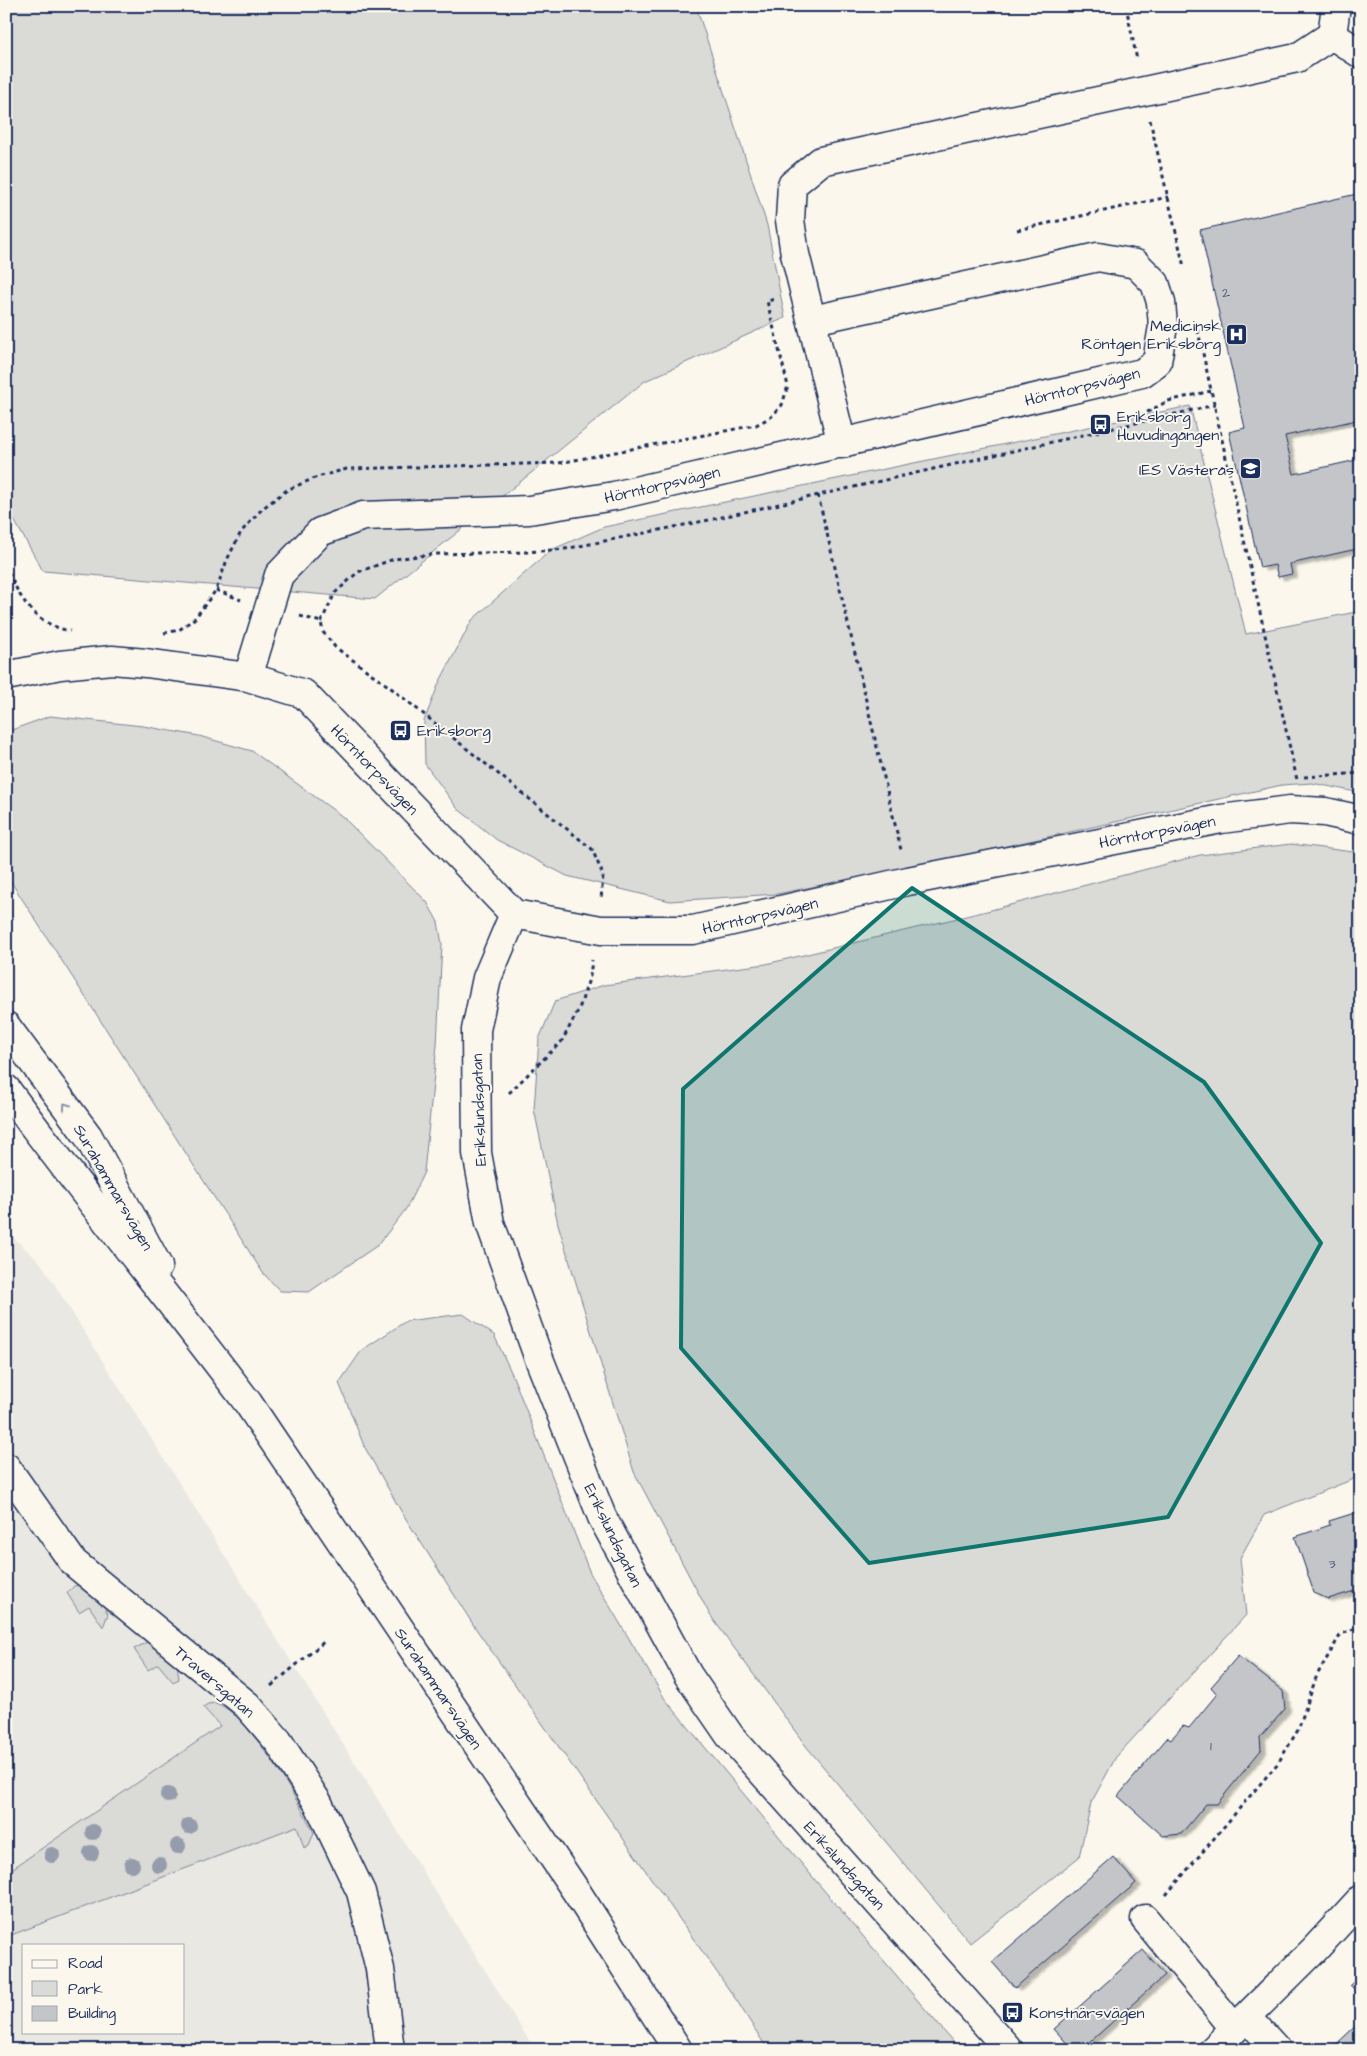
<svg xmlns="http://www.w3.org/2000/svg" width="1367" height="2056" viewBox="0 0 1367 2056" font-family="'Architects Daughter',sans-serif">
	<style>
		.built { fill: #eae8e2; fill-rule: evenodd }
		.green { fill: #dadad7; stroke: #7a849a }
		.building { fill: #c3c5c9; stroke: #1b2f5e; filter: url(#shadow) }
		.lines { fill: none; stroke-linecap: round; stroke-linejoin: round }
		.minor-casing { stroke: #1b2f5e; stroke-width: 31 }
		.major-casing { stroke: #1b2f5e; stroke-width: 31 }
		.path { stroke: #1b2f5e; stroke-width: 3; stroke-dasharray: 4 4; stroke-linecap: butt }
		.minor { stroke: #fbf7ec; stroke-width: 28 }
		.major { stroke: #fbf7ec; stroke-width: 28 }
		.tree { fill: #959cab }
		.oneway { stroke: #8b93a5 }
		.marked { fill: #0f766e; fill-opacity: 0.2; stroke: #0f766e; stroke-width: 4; stroke-linejoin: round }
		.labels { text-anchor: middle; stroke-width: 4; stroke-linejoin: round; paint-order: stroke }
		.number-label { font-size: 14px; fill: #455479 }
		.poi-label { font-size: 16px; fill: #1b2f5e; stroke: #fbf7ec; text-anchor: start }
		.street-label { font-size: 16px; fill: #1b2f5e; stroke: #fbf7ec }
	</style>
	<defs>
		<filter id="shadow"><feDropShadow dx="5.5" dy="3" stdDeviation="1" flood-color="#0004"/></filter>
	</defs>
	<rect width="100%" height="100%" fill="#fbf7ec"/>
	<filter id="ink" filterUnits="userSpaceOnUse"><feTurbulence type="fractalNoise" baseFrequency=".02" numOctaves="2"/><feDisplacementMap in="SourceGraphic" scale="10" xChannelSelector="R" yChannelSelector="G"/><feConvolveMatrix kernelMatrix="1 2 1 2 8 2 1 2 1" color-interpolation-filters="sRGB"/></filter>
	<g filter="url(#ink)">
		<path class="built" d="M6,1231L41,1263L535,2050H6ZM24,1945H184V2032H24Z"/>
		<path class="green" d="M6,6H696L767,225L785,318L645,381L375,599L43,571L6,506Z
			M1190,406L1246,634L1361,611V793L1312,783L1282,785L921,865L777,894L670,901L567,876L497,840L457,808L425,764L424,721L439,683L472,620L551,550L604,527Z
			M50,716L143,726L199,736L252,751L343,817L427,902L438,922L442,944L437,1045L424,1172L406,1209L378,1245L309,1292L280,1291L263,1273L6,874V732Z
			M1291,844L1361,853V1476L1264,1515L1240,1558L1246,1615L1116,1757L1091,1803L1079,1857L970,1943L806,1746L710,1615L634,1472L558,1224L534,1109L539,1039L555,1001L604,985L766,964L991,910L1200,855Z
			M463,1314L494,1335L512,1374L590,1573L665,1699L816,1881L960,2050H768L737,2001L474,1626L401,1511L364,1446L339,1383L362,1350L406,1321Z
			M81,1585L104,1606L108,1614L103,1627L89,1606L79,1612L67,1593L74,1586Z
			M147,1642L153,1643L177,1664L179,1679L173,1682L158,1664L148,1670L134,1649Z
			M215,1703C248,1712 299,1802 314,1833L309,1845L304,1848L297,1826L6,1937V1873L220,1726L203,1707L208,1704Z"/>
		<path class="building" d="M1361,193V419L1285,436L1294,474L1361,459V548L1290,564L1292,574L1278,577L1275,565L1260,568L1229,432L1245,428L1200,230Z
			M1361,1511V1589L1328,1599L1314,1593L1295,1537L1330,1525L1329,1521Z
			M1238,1656L1283,1691L1285,1709L1260,1737L1261,1750L1217,1804H1206L1181,1834L1163,1836L1118,1796L1168,1737L1171,1739L1183,1726L1189,1728L1217,1694L1211,1687Z
			M1113,1857L1136,1883L1015,1988L992,1962Z
			M1143,1950L1165,1975L1081,2050H1073L1054,2029Z
			M1361,1975V1996L1350,1985Z
			M1361,2021V2050H1330Z"/>
		<g class="lines">
			<defs>
				<path id="minor" d="M1332,35L1361,54
					M842,444L795,254L790,220L792,185L821,161L1297,58L1332,35L1336,6
					M6,676L60,665L112,660L146,663L248,677L304,694L514,914L601,930H693L908,881L1221,819L1290,810L1325,812L1361,820
					M248,677L279,575L320,532L363,516L529,510L614,496L1142,373L1157,362L1163,326L1161,302L1155,283L1136,264L1098,257L813,320
					M514,914L487,978L476,1030L477,1153L490,1223L538,1356L602,1517L688,1675L730,1736L1009,2050
					M6,1467L73,1562L247,1705L278,1741L318,1803L361,1892L380,1969L390,2050
					M1145,1919L1235,2029
					M1247,2017L1277,2050
					M1213,2050L1315,1949L1361,1899"/>
				<path id="major" d="M6,1026L88,1136L158,1266
					M6,1089C84,1196 169,1298 248,1403L578,1894L678,2050"/>
			</defs>
			<use href="#minor" class="minor-casing"/>
			<use href="#major" class="major-casing"/>
			<path class="path" d="M1126,6L1137,60
				M1150,120L1184,267
				M1017,230L1168,197
				M1196,322L1297,780
				M1140,416L1168,401L1211,391
				M818,495L901,850
				M6,565C18,597 34,624 70,631
				M216,590L241,600
				M300,616L321,622L323,632L335,647L391,688L592,849L603,875L601,900
				M321,622L335,593L358,572L394,559L436,554L527,552L565,549L709,520L1215,405
				M164,633L179,630L195,618L216,590L227,560L241,532L263,508L287,490L317,477L347,469L559,463L756,425L771,417L782,405L788,386L767,301L776,299
				M1304,777L1361,773
				M509,1093L562,1041L579,1009L590,976L592,960
				M271,1686L325,1641
				M1166,1895L1278,1763L1298,1730L1317,1675L1341,1634L1361,1626"/>
			<use href="#minor" class="minor"/>
			<use href="#major" class="major"/>
		</g>
		<g class="tree">
			<circle cx="168" cy="1795" r="8"/>
			<circle cx="189" cy="1826" r="8"/>
			<circle cx="93" cy="1832" r="8"/>
			<circle cx="178" cy="1846" r="8"/>
			<circle cx="91" cy="1853" r="8"/>
			<circle cx="52" cy="1855" r="8"/>
			<circle cx="132" cy="1865" r="8"/>
			<circle cx="159" cy="1865" r="8"/>
		</g>
		<defs><path id="oneway-chevron" d="M-2-3.5L2.5 0L-2 3.5" fill="none" stroke-width="1.6" stroke-linecap="round" stroke-linejoin="round" transform="scale(1.25)"/></defs>
		<use class="oneway" href="#oneway-chevron" transform="translate(66 1106) rotate(-126)"/>
	</g>
	<path class="marked" d="M912,888L1204,1082L1321,1243L1168,1517L869,1563L681,1348L683,1089Z"/>
	<defs>
		<symbol id="hospital-square" viewBox="-11 -11 22 22"><rect x="-9" y="-9" width="18" height="18" rx="4" fill="#1b2f5e" stroke="#fbf7ec"/><path d="M-5-5h3v3.5h4V-5h3V5h-3V1.5h-4V5h-3Z" fill="#fff"/></symbol>
		<symbol id="bus-square" viewBox="-11 -11 22 22"><rect x="-9" y="-9" width="18" height="18" rx="4" fill="#1b2f5e" stroke="#fbf7ec"/><path d="M-5-6H5V4H4V6H2V4H-2V6H-4V4H-5ZM-3.5-4V0h7V-4ZM-3.5 1.2v1.5H-2V1.2ZM2 1.2v1.5H3.5V1.2Z" fill="#fff"/></symbol>
		<symbol id="school-square" viewBox="-11 -11 22 22"><rect x="-9" y="-9" width="18" height="18" rx="4" fill="#1b2f5e" stroke="#fbf7ec"/><path d="M0-5L7-2L0 1L-7-2ZM-4 1L0 2.5L4 1V4Q0 6-4 4Z" fill="#fff"/></symbol>
	</defs>
	<g fill-rule="evenodd">
		<use href="#hospital-square" x="1224" y="322" width="25" height="25"/>
		<use href="#bus-square" x="1088" y="412" width="25" height="25"/>
		<use href="#school-square" x="1238" y="456" width="25" height="25"/>
		<use href="#bus-square" x="388" y="718" width="25" height="25"/>
		<use href="#bus-square" x="1000" y="2000" width="25" height="25"/>
	</g>
	<g class="labels">
		<g class="number-label">
			<text x="1226" y="297">2</text>
			<text x="1332" y="1568">3</text>
			<text x="1211" y="1750">1</text>
		</g>
		<g class="poi-label">
			<text x="1221" y="331" text-anchor="end">Medicinsk<tspan x="1221" dy="18">Röntgen Eriksborg</tspan></text>
			<text x="1117" y="422">Eriksborg<tspan x="1117" dy="18">Huvudingången</tspan></text>
			<text x="1234" y="475" text-anchor="end">IES Västerås</text>
			<text x="417" y="736">Eriksborg</text>
			<text x="1029" y="2018">Konstnärsvägen</text>
		</g>
		<g class="street-label">
			<text transform="translate(1082 386) rotate(-14)" y="6">Hörntorpsvägen</text>
			<text transform="translate(662 484) rotate(-13)" y="6">Hörntorpsvägen</text>
			<text transform="translate(375 769) rotate(46)" y="6">Hörntorpsvägen</text>
			<text transform="translate(1157 831) rotate(-11)" y="6">Hörntorpsvägen</text>
			<text transform="translate(760 915) rotate(-13)" y="6">Hörntorpsvägen</text>
			<text transform="translate(478 1110) rotate(-92)" y="6">Erikslundsgatan</text>
			<text transform="translate(114 1187) rotate(60)" y="6">Surahammarsvägen</text>
			<text transform="translate(614 1535) rotate(64)" y="6">Erikslundsgatan</text>
			<text transform="translate(215 1681) rotate(41)" y="6">Traversgatan</text>
			<text transform="translate(439 1688) rotate(56)" y="6">Surahammarsvägen</text>
			<text transform="translate(845 1865) rotate(48)" y="6">Erikslundsgatan</text>
		</g>
	</g>
	<rect width="1367" height="2056" fill="none" stroke="#fbf7ec" stroke-width="25"/>
	<rect x="12" y="12" width="1342" height="2031" fill="none" stroke="#1b2f5e" stroke-width="2" filter="url(#ink)"/>
	<rect x="22" y="1944" width="162" height="90" fill="#fbf7ec" stroke="#a1a7b3"/>
	<rect x="32" y="1960" width="25" height="8" fill="#fbf7ec" stroke="#a1a7b3"/>
	<text x="68" y="1968" font-size="15" fill="#1b2f5e">Road</text>
	<rect x="32" y="1981" width="25" height="15" fill="#dadad7" stroke="#a1a7b3"/>
	<text x="68" y="1994" font-size="15" fill="#1b2f5e">Park</text>
	<rect x="32" y="2006" width="25" height="15" fill="#c3c5c9" stroke="#a1a7b3"/>
	<text x="68" y="2018" font-size="15" fill="#1b2f5e">Building</text>
</svg>
